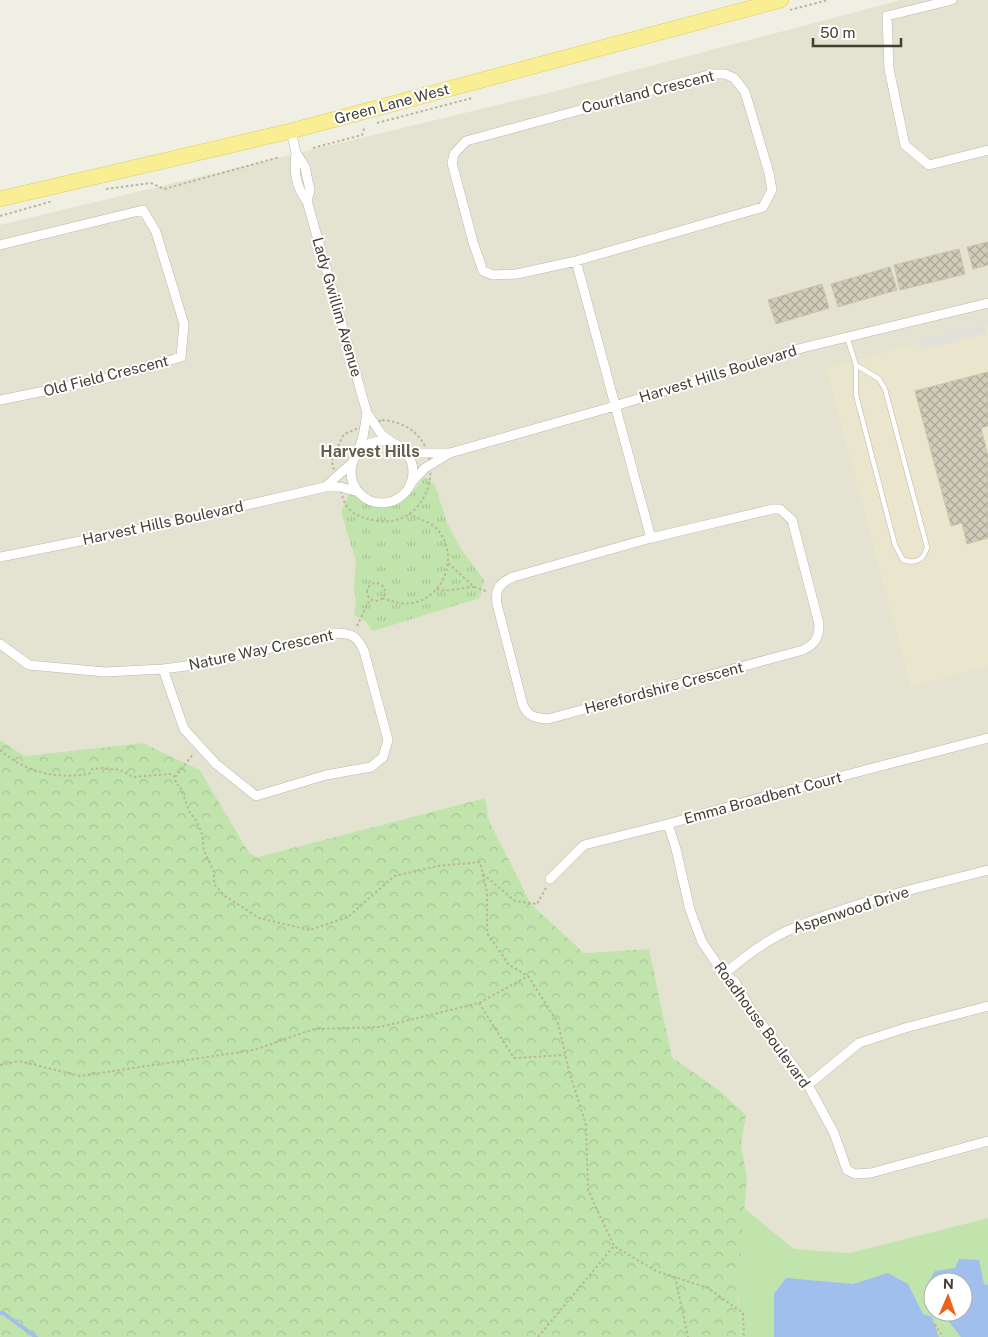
<svg xmlns="http://www.w3.org/2000/svg" width="988" height="1337" viewBox="0 0 988 1337" font-family="'Public Sans',sans-serif">
	<style>
		.residential { fill: #e4e2d1 }
		.education { fill: #e9e6cd }
		.green { fill: #c1e4ad; fill-rule: evenodd }
		.forest { fill: url(#forest-crowns) }
		.park { fill: url(#park-tufts) }
		.parking { fill: #e1e0db }
		.water { fill: #a0bfec }
		.lines { fill: none; stroke-linecap: round; stroke-linejoin: round }
		.stream { stroke: #a0bfec; stroke-width: 4 }
		.building { fill: url(#building-cross-hatch); stroke: #ccc5ac }
		.lane-casing { stroke: #bbb8a6; stroke-width: 5.5 }
		.street-casing { stroke: #bbb8a6; stroke-width: 10 }
		.primary-casing { stroke: #ddce64; stroke-width: 16 }
		.path { stroke: #bcb698; stroke-width: 2; stroke-dasharray: 2.5 2.5; stroke-linecap: butt }
		.lane { stroke: #fff; stroke-width: 4.5 }
		.street { stroke: #fff; stroke-width: 9 }
		.primary { stroke: #f9ee93; stroke-width: 15 }
		.labels { text-anchor: middle; stroke-width: 4; stroke-linejoin: round; paint-order: stroke }
		.street-label { font-size: 15px; fill: #423f33; stroke: #fff }
		.neighbourhood-label { font-size: 16px; font-weight: bold; fill: #645e4b; stroke: #fff }
	</style>
	<defs>
		<pattern id="forest-crowns" width="20" height="18" patternUnits="userSpaceOnUse" patternTransform="scale(1.25)"><rect width="20" height="18" fill="#c1e4ad"/><path d="M2 6a3 3 0 1 1 6 0M12 15a3 3 0 1 1 6 0" fill="none" stroke="#a7c595"/></pattern>
		<pattern id="park-tufts" width="24" height="20" patternUnits="userSpaceOnUse" patternTransform="scale(1.25)"><rect width="24" height="20" fill="#c1e4ad"/><path d="M3 7l-1-3M5 7V3M7 7l1-3M15 17l-1-3M17 17v-4M19 17l1-3" fill="none" stroke="#a7c595"/></pattern>
		<pattern id="building-cross-hatch" width="8" height="8" patternUnits="userSpaceOnUse" patternTransform="scale(1.25)"><rect width="8" height="8" fill="#d1ccb9"/><path d="M0 0l8 8M0 8l8-8" fill="none" stroke="#aba797"/></pattern>
	</defs>
	<rect width="100%" height="100%" fill="#f0efe3"/>
	<path class="residential" d="M901,0H988V1218L849,1253L794,1249L744,1208L747,1177L741,1145L746,1115L720,1091L672,1057L649,949L584,953L531,904L489,821L485,798L258,857L249,853L200,770L143,743L25,756L0,740V225L552,92Z"/>
	<path class="education" d="M988,325V666L911,687L826,368Z"/>
	<path class="green" d="M744,1208L794,1249L849,1253L988,1218V1337H741L738,1293ZM933,1282H963V1312H933Z"/>
	<path class="forest" d="M0,740L25,756L143,743L200,770L249,853L258,857L485,798L489,821L531,904L584,953L649,949L672,1057L720,1091L746,1115L741,1145L747,1177L738,1293L741,1337H0Z"/>
	<path class="park" d="M425,477L435,485L447,523L461,549L484,580L480,598L373,631L365,621L354,615L356,603L354,587L356,561L341,512L350,493C386,516 400,508 425,477Z"/>
	<path class="parking" d="M984,323L987,333L921,350L919,340Z"/>
	<path class="water" d="M959,1259L979,1260L984,1284L988,1285V1337H961L941,1312H963V1282H933V1292L928,1283L935,1271L955,1268Z
		M888,1273L908,1284L923,1314L932,1317L939,1337H774V1294L786,1278L853,1284Z"/>
	<g class="lines">
		<path class="stream" d="M0,1313H3L36,1337"/>
	</g>
	<path class="building" d="M988,242V265L973,269L967,247Z
		M959,249L965,274L900,290L894,265Z
		M890,267L897,290L838,307L831,284Z
		M822,284L829,308L776,324L768,300Z
		M988,372V426L981,428L988,456V538L967,544L962,523L951,526L915,391Z"/>
	<g class="lines">
		<defs>
			<path id="lane" d="M847,337L856,365V395L895,545L903,560C916,564 924,560 927,547L885,389L879,379L856,365"/>
			<path id="street" d="M952,0L887,16L889,69L905,145L929,165L988,150
				M712,74H725L734,78L745,92L769,173L772,190L763,207L576,261L517,274L493,275L483,271L473,242L452,163L454,154L466,141Z
				M291,131L296,153L305,167L310,190L307,201
				M296,153C294,171 295,186 307,201L367,413L382,435L393,443
				M0,245L143,210L156,232L184,324L181,357L108,378L0,400
				M576,261L651,538L513,577C499,583 495,589 497,604L523,705C528,717 536,718 548,719L803,650C816,644 819,637 819,624L792,520L780,509H773L651,538
				M351 472a31 31 0 1 1 62 0a31 31 0 1 1-62 0Z
				M403,448L416,453H449
				M358,451L363,437L367,413
				M411,483L425,468L450,453L615,406L802,348L988,303
				M325,487L353,462
				M0,557L160,525L325,487H340L359,492
				M0,644L29,665L105,672L163,669L201,664L337,633C353,634 357,636 364,651L388,740L383,757L371,767L326,775L256,796L216,764L184,729L163,669
				M668,824L676,849L690,910L702,942L724,974L735,982L751,1010L808,1085L834,1133L847,1170L855,1174L871,1173L988,1141
				M550,879L584,845L668,824L766,796L988,738
				M724,974C745,956 769,938 794,928C856,901 923,887 988,870
				M808,1085L859,1043L905,1028L988,1006"/>
			<path id="primary" d="M0,199L291,131L781,0"/>
		</defs>
		<use href="#lane" class="lane-casing"/>
		<use href="#street" class="street-casing"/>
		<use href="#primary" class="primary-casing"/>
		<path class="path" d="M790,10L828,0
			M377,123L472,98
			M313,148L362,135L365,126
			M106,189L151,183L164,189L280,157
			M0,216L53,201
			M382,420C454,425 440,529 378,521C367,519 358,517 350,510C343,504 341,491 339,482C337,476 332,468 332,460C333,456 336,450 338,446C340,443 341,439 343,436C348,430 373,424 382,420Z
			M367 592a9 9 0 1 1 18 0a9 9 0 1 1-18 0Z
			M474,587L486,591
			M437,589C446,593 463,587 474,587L448,563
			M382,598C392,601 401,605 412,603C446,597 460,553 436,528C428,521 418,519 409,514
			M357,626L370,599
			M0,750C27,773 55,779 89,774L92,769L103,768L120,770L133,777L170,774L175,777L176,784L180,786L189,811L197,822L202,834L204,851L214,872V884L225,896L259,918L310,930L348,917L394,876L438,866L480,862L487,892V933L509,965L528,976L558,1023L569,1071L586,1125L588,1190L614,1246L656,1271L708,1288L743,1313L744,1337
			M175,777L194,753
			M483,874L515,901L537,904L546,888
			M479,1003L514,1058L565,1055
			M0,1065L19,1061L80,1076L254,1050L314,1029L380,1027L479,1003L528,976
			M675,1277L688,1337
			M935,1324L943,1337
			M538,1337L614,1246"/>
		<use href="#lane" class="lane"/>
		<use href="#street" class="street"/>
		<use href="#primary" class="primary"/>
	</g>
	<g class="labels">
		<g class="street-label">
			<text transform="translate(648 92) rotate(-14)" y="5">Courtland Crescent</text>
			<text transform="translate(392 104) rotate(-15)" y="5">Green Lane West</text>
			<text transform="translate(337 307) rotate(74)" y="5">Lady Gwillim Avenue</text>
			<text transform="translate(718 374) rotate(-17)" y="5">Harvest Hills Boulevard</text>
			<text transform="translate(106 376) rotate(-14)" y="5">Old Field Crescent</text>
			<text transform="translate(163 523) rotate(-12)" y="5">Harvest Hills Boulevard</text>
			<text transform="translate(261 650) rotate(-12)" y="5">Nature Way Crescent</text>
			<text transform="translate(664 688) rotate(-15)" y="5">Herefordshire Crescent</text>
			<text transform="translate(763 798) rotate(-15)" y="5">Emma Broadbent Court</text>
			<text transform="translate(851 910) rotate(-18)" y="5">Aspenwood Drive</text>
			<text transform="translate(762 1025) rotate(54)" y="5">Roadhouse Boulevard</text>
		</g>
		<g class="neighbourhood-label">
			<text x="370" y="457">Harvest Hills</text>
		</g>
	</g>
	<g transform="translate(948 1297) rotate(2)"><circle r="24" fill="#ffffff" stroke="#b3b2ad"/>
	<path d="M0-4L9 19L0 12L-9 19Z" fill="#ef611b"/>
	<text y="-8" font-size="14" font-weight="bold" text-anchor="middle" fill="#423f33">N</text>
	</g>
	<path d="M813 38v8h88v-8" fill="none" stroke="#423f33" stroke-width="2.5"/>
	<text x="820" y="38" font-size="15" fill="#423f33" stroke="#ffffff" stroke-width="4" paint-order="stroke">50 m</text>
</svg>
